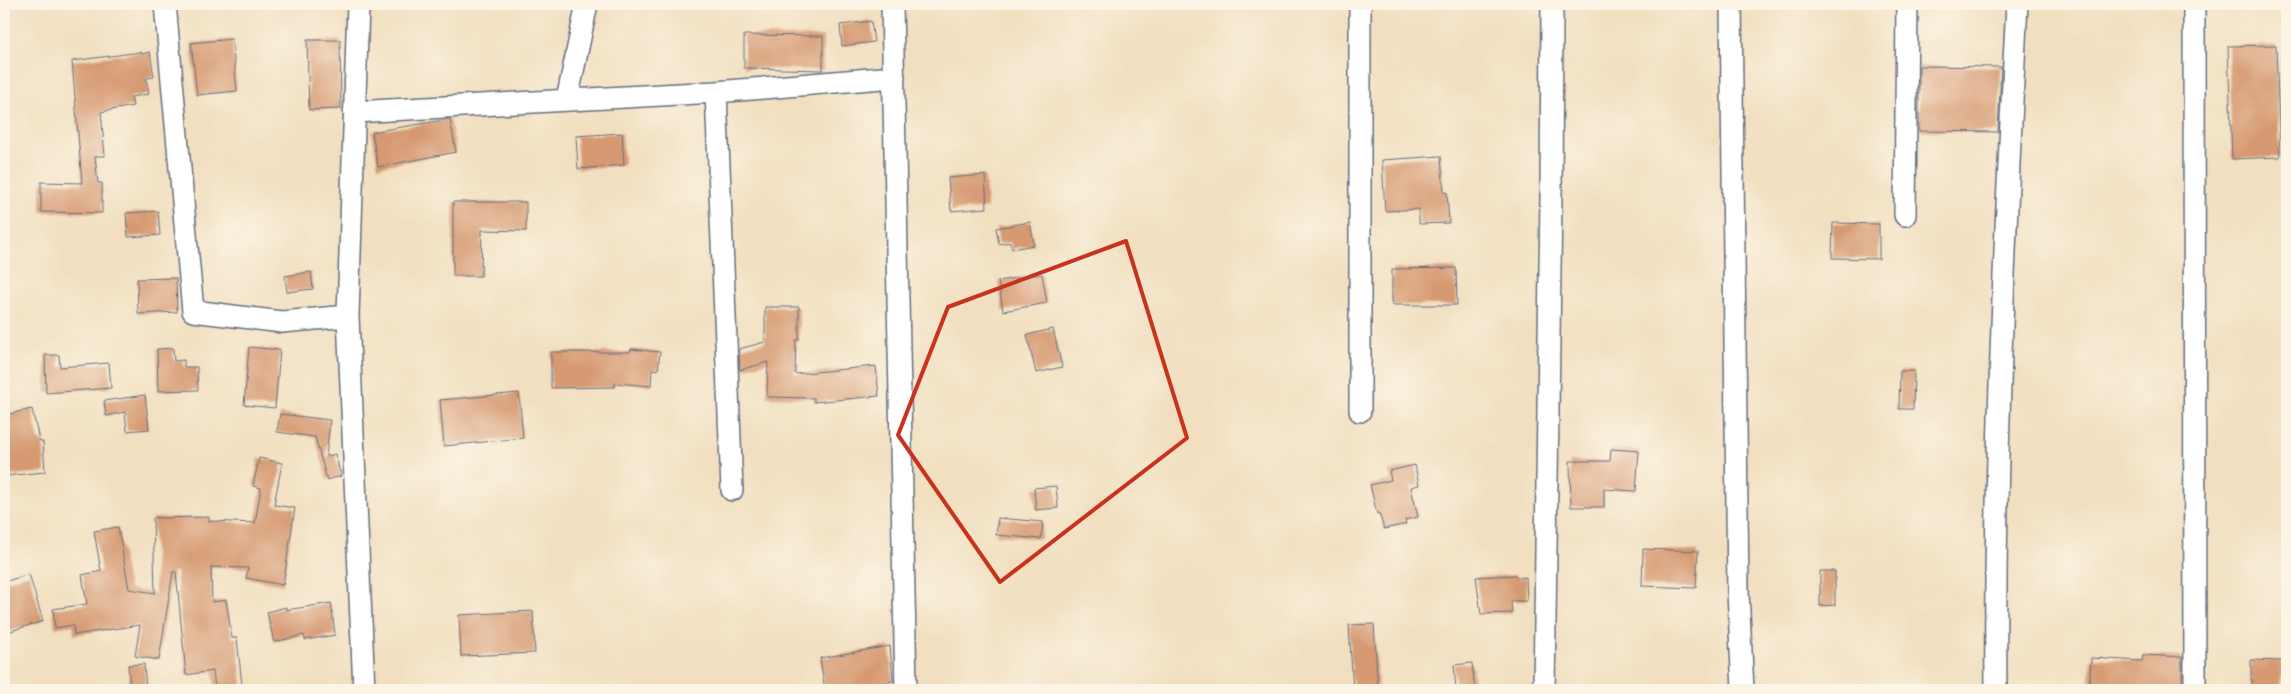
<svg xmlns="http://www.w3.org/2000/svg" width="2291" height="694" viewBox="0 0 2291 694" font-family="Delius,sans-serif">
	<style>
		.building { fill: #d69971 }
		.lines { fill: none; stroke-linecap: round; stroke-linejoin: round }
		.minor-casing { stroke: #666d80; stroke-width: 24 }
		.minor { stroke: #fff; stroke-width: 21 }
		.marked { fill: none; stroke: #c8321e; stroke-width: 4; stroke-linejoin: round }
	</style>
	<rect width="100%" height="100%" fill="#fcf5e5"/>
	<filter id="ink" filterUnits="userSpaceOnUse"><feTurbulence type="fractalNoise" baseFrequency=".02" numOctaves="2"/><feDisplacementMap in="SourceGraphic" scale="10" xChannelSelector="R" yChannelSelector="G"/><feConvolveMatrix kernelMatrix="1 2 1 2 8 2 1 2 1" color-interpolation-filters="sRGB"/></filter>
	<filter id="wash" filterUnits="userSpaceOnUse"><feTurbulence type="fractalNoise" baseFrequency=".0096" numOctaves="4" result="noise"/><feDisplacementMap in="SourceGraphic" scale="20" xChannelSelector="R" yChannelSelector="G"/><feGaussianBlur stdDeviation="1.12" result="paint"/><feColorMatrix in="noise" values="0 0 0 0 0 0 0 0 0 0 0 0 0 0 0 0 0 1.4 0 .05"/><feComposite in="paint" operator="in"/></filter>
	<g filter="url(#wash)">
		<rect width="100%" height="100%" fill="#f1dfbf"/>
		<g id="blocks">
			<path class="building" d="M871,21L874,42L842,46L840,25Z
				M744,35L823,36V70L744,68Z
				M232,39L237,91L197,95L191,43Z
				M307,40H340L341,109L309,110Z
				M2276,45L2280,157L2232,159L2228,46Z
				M141,52L142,54L150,52L154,77L146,78L149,94L131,97L133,106L101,112L105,156H95L98,183H102V213L41,212V182L82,183L72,61Z
				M1919,66L2001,67L1998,132L1919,131Z
				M450,119L456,152L378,167L372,132Z
				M622,133L624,165L578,169L576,136Z
				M1441,156L1444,193L1447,192L1449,223L1419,224V209L1385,211L1382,160Z
				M985,175L987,208L951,211L948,178Z
				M453,202H526V231L482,230L481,276H453Z
				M158,211L160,235L128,237L126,213Z
				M1030,222L1034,245L1012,249L1010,242L999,244L996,228Z
				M1833,223L1879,224V259L1832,258Z
				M1456,268L1457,305H1392V269Z
				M311,272L313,289L287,292L285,276Z
				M1042,274L1047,303L1003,311L998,281Z
				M176,278L177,312L138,314L137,279Z
				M765,307H799V340H796L795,374L876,366L879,396L814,402V398L767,397L768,362L740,370L739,349L765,342Z
				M1053,329L1062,367L1036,373L1027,335Z
				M249,347L280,350L275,408L244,405Z
				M173,348L174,361L184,360V367H197L198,390L158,391L157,349Z
				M631,349L660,352L658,370L652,369L651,386L615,383V387L551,388V352H630Z
				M45,355H59L60,367L109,363L111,388L46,393Z
				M1900,371H1914L1913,409H1899Z
				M519,393L523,438L444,446L440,400Z
				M145,395L149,429L127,431L125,412L106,416L104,401Z
				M32,409L39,440L43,442L45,472L4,476V415Z
				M280,414L330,420L326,457L335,454L341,476L327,480L315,437L277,432Z
				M1611,449L1639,451L1636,491L1604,489V507H1571L1570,461H1610Z
				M259,458L282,463L274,505L295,508L283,585L246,578L248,568L211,567L212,602L226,600L232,638H237L242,685L215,688L213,671L186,675L176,572H173L159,660L135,656L140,625L74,635L73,625L55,628L53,609L87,604L82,575L101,571L94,531L118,527L129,589L155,593L153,518L209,517V521L255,523L261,488L253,486Z
				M1415,465L1419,485L1411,487L1418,517L1405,520L1406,524L1384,529L1379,513L1377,514L1370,485L1391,480L1389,471Z
				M1056,486L1058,508L1036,510L1034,488Z
				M998,518L1043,522L1041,539L996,535Z
				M1643,549L1698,551L1696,588L1642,586Z
				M1820,571H1835V605L1820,606Z
				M29,574L43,621L4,633V582Z
				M1515,575L1518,578L1526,577L1527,601H1511L1512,613L1481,614L1476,577Z
				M331,603L335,635L305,640L304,635L274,642L267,612L286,607V610Z
				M533,611L535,653L461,656L459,615Z
				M1374,624L1378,690H1353L1349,625Z
				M890,646L893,681L825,690L820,658Z
				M2143,655L2182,657V690H2089L2091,658L2142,661Z
				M2251,660L2282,661L2281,690H2251Z
				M1472,663L1475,690H1456L1454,665Z
				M144,664L146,690H130L128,665Z"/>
		</g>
	</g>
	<g filter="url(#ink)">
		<use href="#blocks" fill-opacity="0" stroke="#666d80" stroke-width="1"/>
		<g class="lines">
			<defs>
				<path id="minor" d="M165,4L193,311L282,322L348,316L364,690
					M892,4L906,690
					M1360,4V411
					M1731,4L1738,592L1743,690
					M2194,4L2195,690
					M716,92L732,490
					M567,100L587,4
					M354,112L716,92L894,77
					M1905,215L1907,4
					M348,316L358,4
					M1544,690L1551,198L1552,4
					M1996,690C1994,461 2005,232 2017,4"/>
			</defs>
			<use href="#minor" class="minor-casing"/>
			<use href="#minor" class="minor"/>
		</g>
	</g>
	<path class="marked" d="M1126,241L1187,438L1000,582L898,435L948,307Z"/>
	<rect width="2291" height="694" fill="none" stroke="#fcf5e5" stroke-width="20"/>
</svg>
